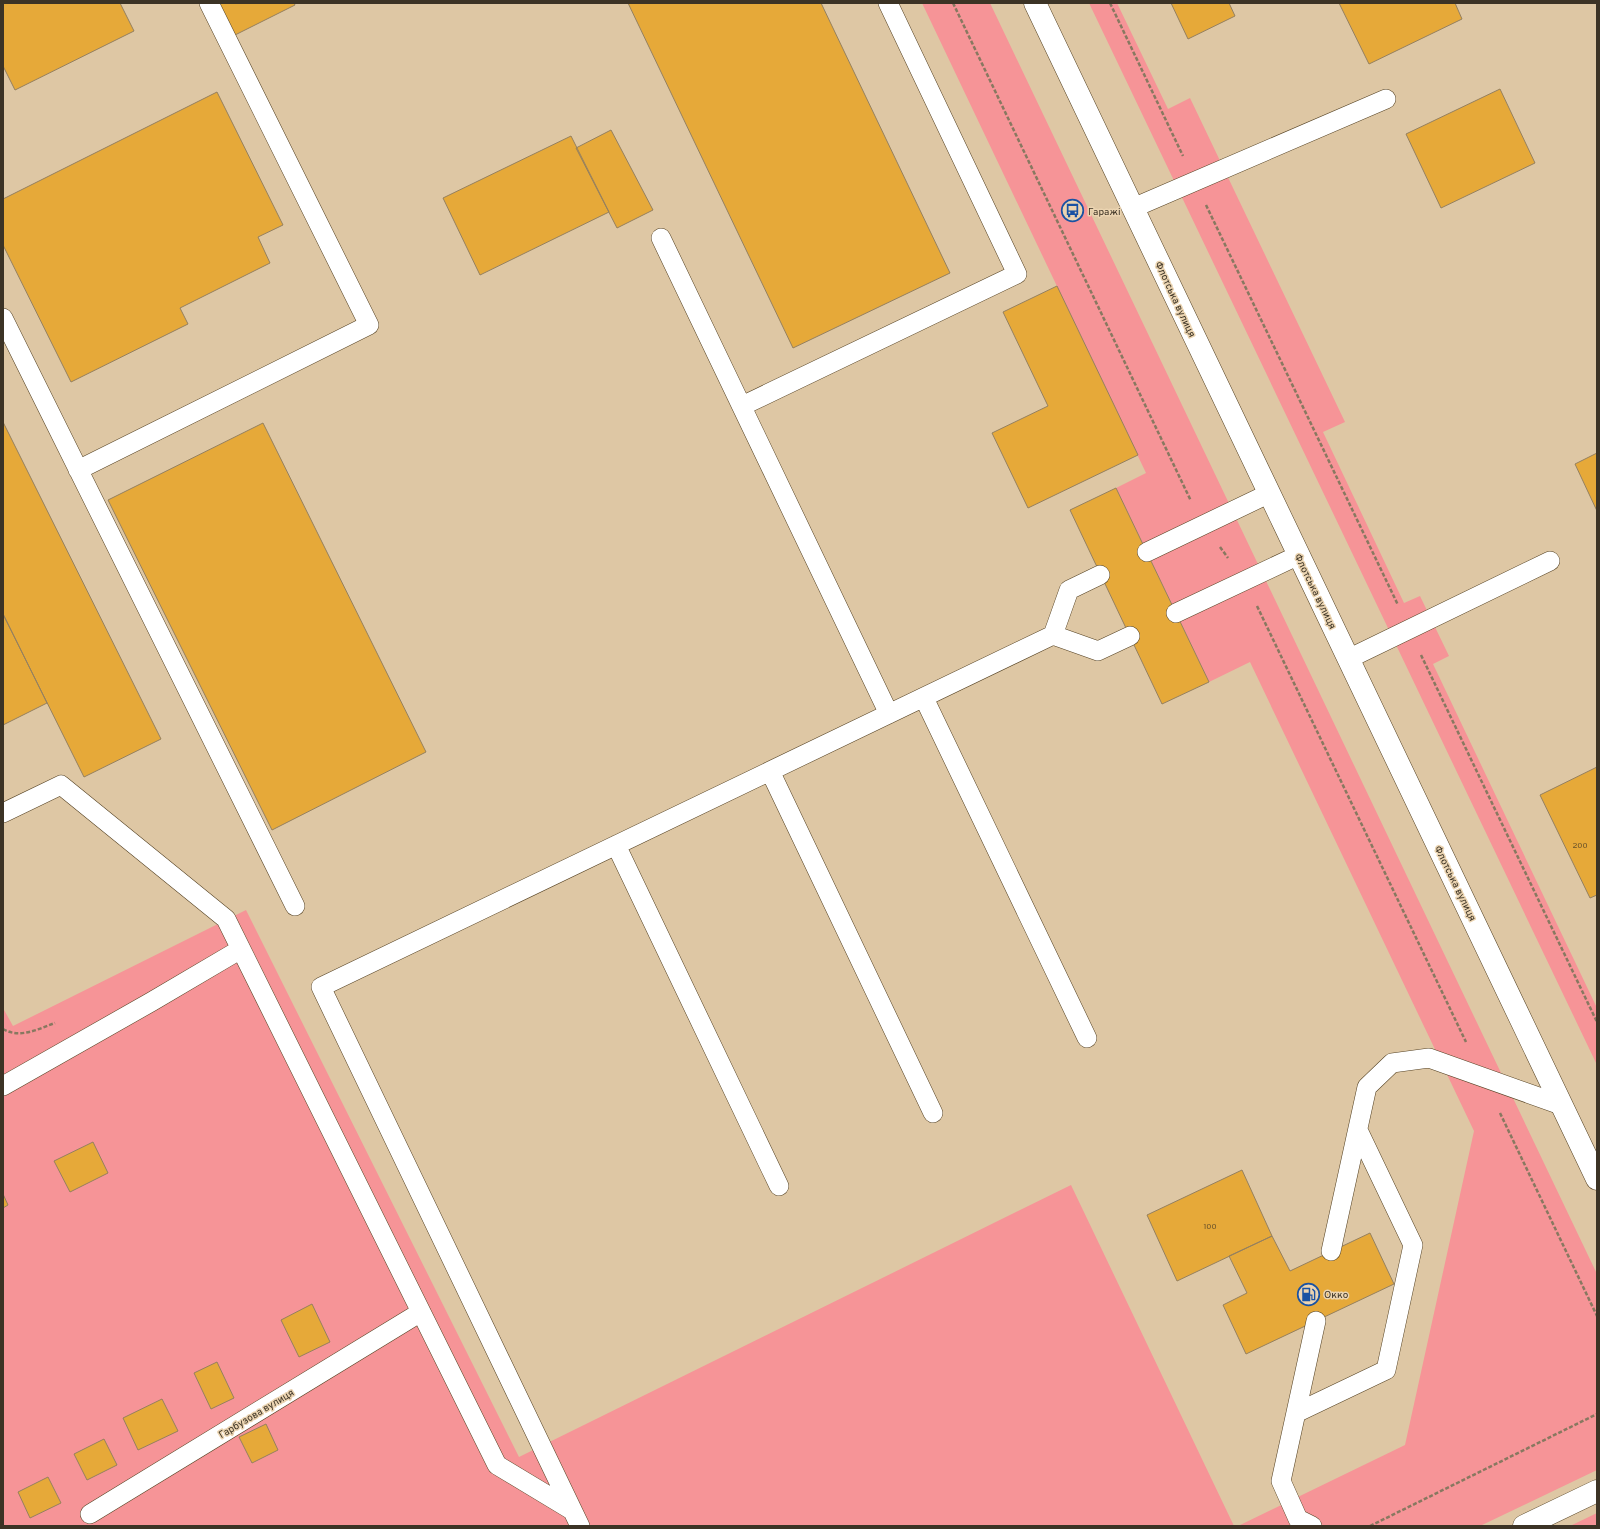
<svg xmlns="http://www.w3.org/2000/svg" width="1600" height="1529" viewBox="0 0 1600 1529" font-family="Overpass,sans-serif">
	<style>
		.green { fill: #f69497 }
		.building { fill: #e6a939; stroke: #95805f }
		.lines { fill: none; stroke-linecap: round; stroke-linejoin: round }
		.service-casing { stroke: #554223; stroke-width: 20 }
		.tertiary-casing { stroke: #554223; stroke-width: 23 }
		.path { stroke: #887860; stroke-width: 2.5; stroke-dasharray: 4 2; stroke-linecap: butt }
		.service { stroke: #fff; stroke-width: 19 }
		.tertiary { stroke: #fff; stroke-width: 22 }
		.labels { text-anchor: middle; stroke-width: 3; stroke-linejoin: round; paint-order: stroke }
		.number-label { font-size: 8px; fill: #66502a }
		.poi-label { font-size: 10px; fill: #3c3325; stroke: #ebd4b1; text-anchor: start }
		.street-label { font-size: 10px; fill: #3c3325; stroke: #ebd4b1 }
	</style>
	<rect width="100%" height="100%" fill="#dec7a4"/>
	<path class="green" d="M922,3H990L1597,1274V1470L1480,1526H1238L1405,1445L1474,1131L1250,662L1209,682L1116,488L1146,473Z
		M1089,3H1117L1168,109L1190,98L1345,422L1323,432L1404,603L1420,596L1449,656L1433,664L1597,1008V1065Z
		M246,910L519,1457L1071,1185L1234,1526H3V1008L13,1026Z
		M1597,1513V1526H1570Z"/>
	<path class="building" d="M3,3H120L134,31L15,90L3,66Z
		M219,3H294L295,5L235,35Z
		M628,3H821L950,273L793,348Z
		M1171,3H1229L1235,16L1188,39Z
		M1339,3H1455L1462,19L1369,64Z
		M1500,89L1535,163L1441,208L1406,134Z
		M217,92L283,225L258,237L270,263L180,308L188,324L71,382L3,245V199Z
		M611,130L653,210L617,228L576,148Z
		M571,136L609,212L480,275L443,198Z
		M1057,286L1138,455L1028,508L992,433L1048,406L1003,312Z
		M3,422L161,739L84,777L3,614Z
		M263,423L426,752L272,830L108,500Z
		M1597,453V511L1575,464Z
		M1116,488L1209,682L1162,704L1070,510Z
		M3,614L47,703L3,725Z
		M1597,767V895L1590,898L1540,795Z
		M93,1142L108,1173L70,1192L54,1161Z
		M1242,1170L1272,1236L1177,1281L1147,1215Z
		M3,1194L8,1205L3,1208Z
		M1370,1233L1394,1284L1246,1354L1223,1305L1247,1293L1229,1256L1272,1236L1290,1271Z
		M312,1304L330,1342L299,1357L281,1320Z
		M217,1362L234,1398L211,1409L194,1373Z
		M162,1399L178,1431L138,1450L123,1418Z
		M266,1424L278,1450L252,1463L239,1437Z
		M104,1439L117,1465L87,1480L74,1454Z
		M48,1477L61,1503L30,1518L18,1492Z"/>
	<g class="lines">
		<defs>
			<path id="service" d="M1133,208L1386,99
				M661,238L889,714
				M3,318L295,906
				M742,406L1017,274L888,3
				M78,470L369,325L209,3
				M1147,552L1270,493
				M1176,613L1299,555
				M1053,635L1098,651L1130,636
				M1348,659L1550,561
				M924,698L1087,1038
				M770,771L933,1113
				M3,813L61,785L226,919L497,1465L570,1509
				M616,845L779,1186
				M3,1086L151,1002L241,949
				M1331,1251L1367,1087L1392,1063L1429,1058L1561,1105
				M1296,1413L1386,1370L1413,1245L1358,1130
				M90,1514L421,1312
				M580,1526L321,987L1053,635L1069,590L1100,575
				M1312,1526L1298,1519L1281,1481L1316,1321"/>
			<path id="tertiary" d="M1035,3L1597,1179
				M1524,1526L1597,1491"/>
		</defs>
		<use href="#service" class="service-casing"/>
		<use href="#tertiary" class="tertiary-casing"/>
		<path class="path" d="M953,3L1191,501
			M1110,3L1183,156
			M1206,205L1398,605
			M1220,547L1228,558
			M1257,606L1466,1042
			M1421,655L1597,1022
			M3,1029C20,1039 38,1029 55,1023
			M1500,1113L1597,1316
			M1370,1526L1597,1414"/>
		<use href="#service" class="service"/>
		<use href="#tertiary" class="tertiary"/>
	</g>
	<defs>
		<symbol id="bus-ring" viewBox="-11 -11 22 22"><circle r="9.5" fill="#ebd4b1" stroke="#1952a3" stroke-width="1.5"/><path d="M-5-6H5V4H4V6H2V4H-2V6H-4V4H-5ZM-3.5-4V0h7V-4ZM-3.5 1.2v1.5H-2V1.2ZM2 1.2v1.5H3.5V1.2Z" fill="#1952a3"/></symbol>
		<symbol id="fuel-ring" viewBox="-11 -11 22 22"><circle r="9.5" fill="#ebd4b1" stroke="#1952a3" stroke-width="1.5"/><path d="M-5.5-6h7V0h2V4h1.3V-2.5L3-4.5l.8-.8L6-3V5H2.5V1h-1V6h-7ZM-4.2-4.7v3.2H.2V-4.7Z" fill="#1952a3"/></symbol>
	</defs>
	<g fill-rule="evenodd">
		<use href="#bus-ring" x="1060" y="198" width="25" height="25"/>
		<use href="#fuel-ring" x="1296" y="1282" width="25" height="25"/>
	</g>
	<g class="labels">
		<g class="number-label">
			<text x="1580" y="848">200</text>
			<text x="1210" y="1229">100</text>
		</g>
		<g class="poi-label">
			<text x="1088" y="215">Гаражі</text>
			<text x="1324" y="1298">Окко</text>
		</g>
		<g class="street-label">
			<text transform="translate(1176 299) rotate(65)" y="4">Флотська вулиця</text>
			<text transform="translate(1316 591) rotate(64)" y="4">Флотська вулиця</text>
			<text transform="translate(1456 883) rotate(64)" y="4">Флотська вулиця</text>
			<text transform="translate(256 1413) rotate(-31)" y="4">Гарбузова вулиця</text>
		</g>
	</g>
	<rect width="1600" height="1529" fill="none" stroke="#3c3325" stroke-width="8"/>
</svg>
